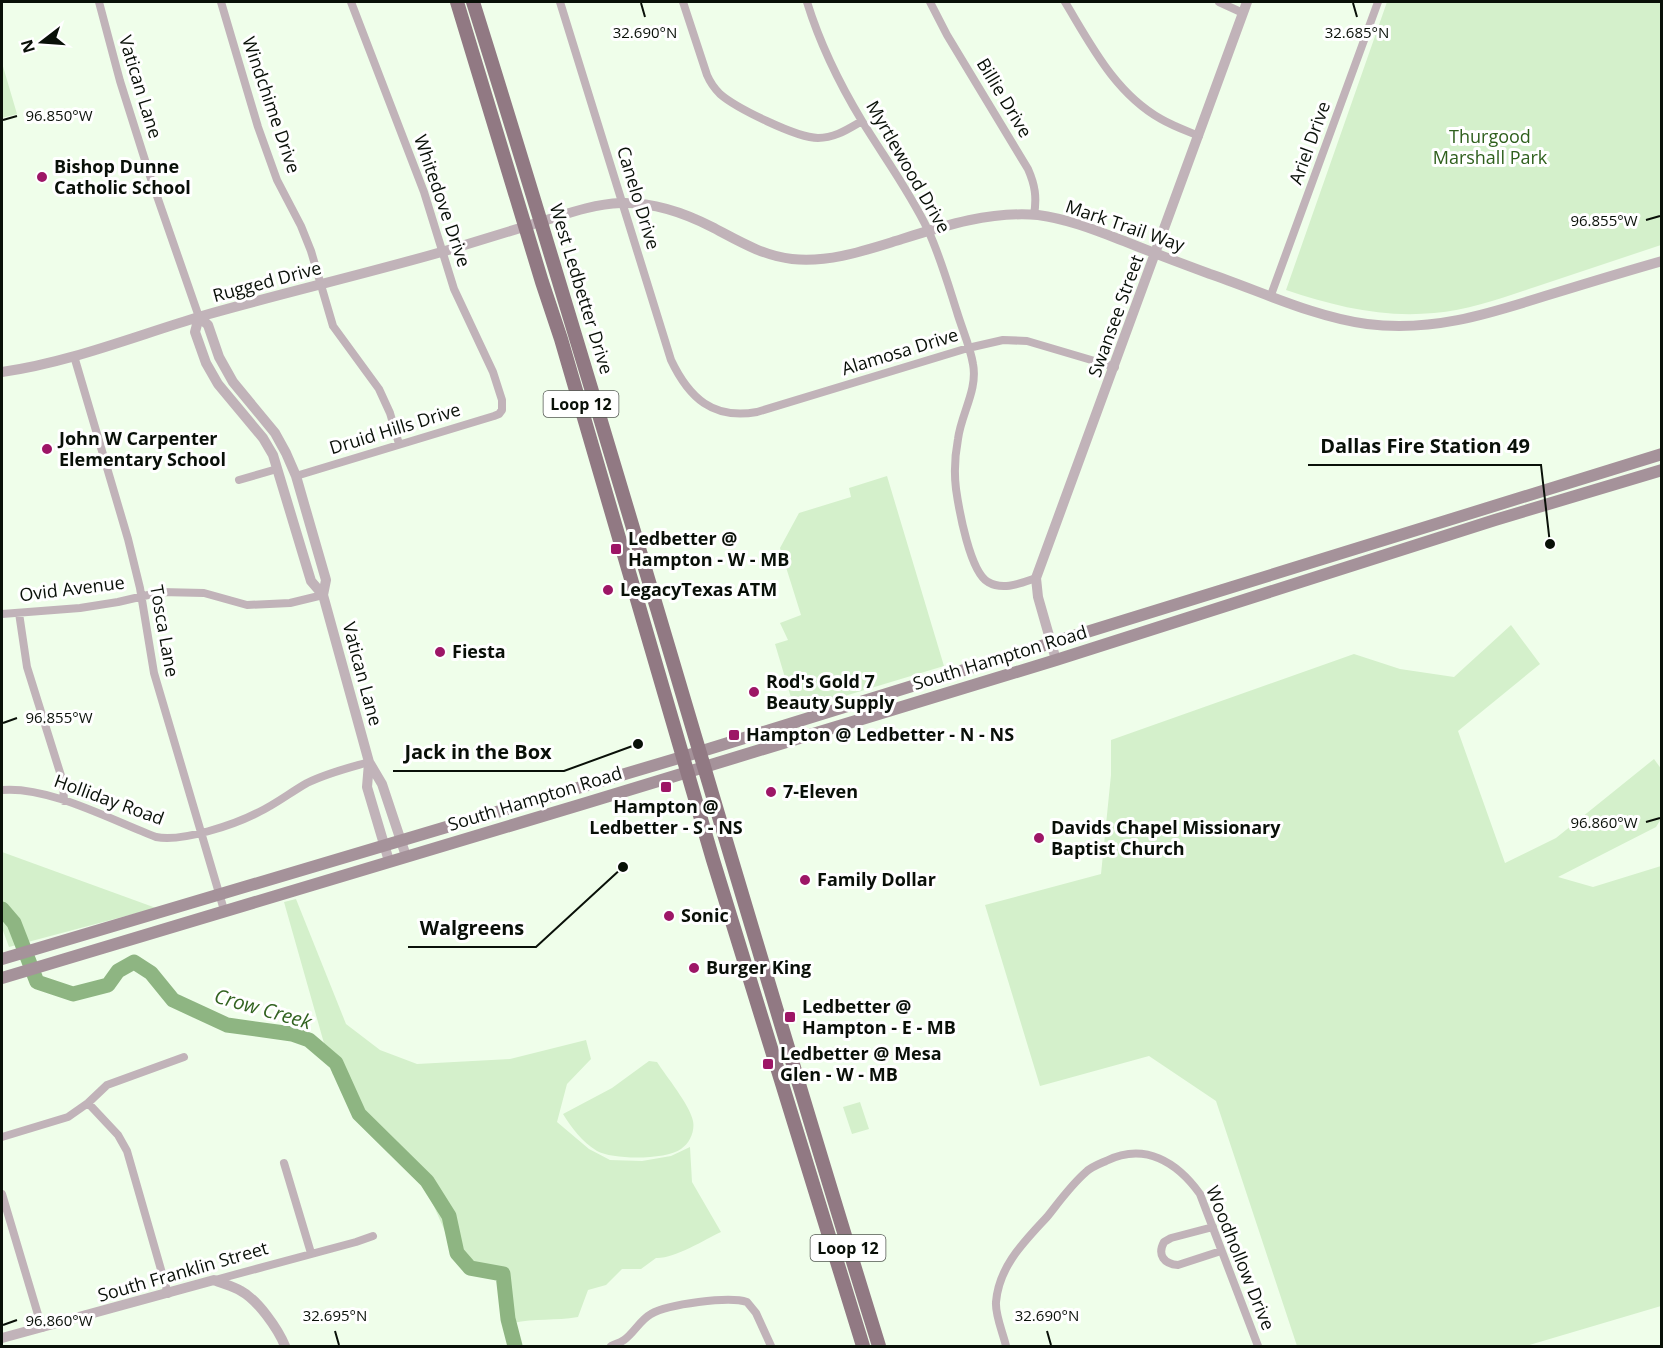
<svg xmlns="http://www.w3.org/2000/svg" width="1663" height="1348" viewBox="0 0 1663 1348" font-family="'Open Sans',sans-serif">
	<style>
		.green { fill: #d4f0cb }
		.lines { fill: none; stroke-linecap: round; stroke-linejoin: round }
		.river { stroke: #8eb582; stroke-width: 15 }
		.minor { stroke: #c1b3b9; stroke-width: 8 }
		.tertiary { stroke: #c1b3b9; stroke-width: 10 }
		.secondary { stroke: #a5929a; stroke-width: 12 }
		.primary { stroke: #917983; stroke-width: 14 }
		.ticks { fill: none; stroke: #091008; stroke-width: 2 }
		.poi-dot { fill: #9d1666; stroke: #fff; stroke-width: 2 }
		.labels { text-anchor: middle; stroke-width: 6; stroke-linejoin: round; paint-order: stroke }
		.shield { fill: #fff; stroke: #535852; stroke-width: 1.5 }
		.shield-label { font-size: 16px; font-weight: bold; fill: #091008 }
		.street-label { font-size: 18px; fill: #091008; stroke: #fff }
		.park-label { font-size: 18px; fill: #2f601d; stroke: #fff }
		.poi-label { font-size: 18px; font-weight: bold; fill: #091008; stroke: #fff; text-anchor: start }
		.water-label { font-size: 20px; font-style: italic; fill: #326320; stroke: #fff }
		.ticks-label { font-size: 15px; text-anchor: middle; fill: #091008; stroke: #fff; stroke-width: 6; stroke-linejoin: round; paint-order: stroke }
		.leader { fill: none; stroke: #091008; stroke-width: 2 }
		.callout-dot { fill: #091008; stroke: #fff; stroke-width: 2 }
		.callout-label { font-size: 20px; text-anchor: middle; font-weight: bold; fill: #091008; stroke: #fff; stroke-width: 6; stroke-linejoin: round; paint-order: stroke }
	</style>
	<rect width="100%" height="100%" fill="#effeea"/>
	<path class="green" d="M1387,2H1661V245C1619,259 1577,273 1535,287C1502,298 1469,310 1434,313C1382,318 1334,306 1286,290Z
		M2,63L17,114L2,118Z
		M887,476L944,666L795,711L775,644L788,640L780,623L801,615L780,548L799,513L851,497L849,488Z
		M1511,625L1540,664L1458,731L1505,863L1556,838L1654,759L1662,770L1661,819L1656,827L1558,877L1593,887L1661,866V1306L1526,1346H1297L1216,1101L1149,1056L1040,1086L985,905L1101,874L1111,775V740L1354,654L1400,669L1454,677Z
		M2,852L156,908L9,947L2,928Z
		M296,899L346,1024L380,1050L417,1064L510,1059L586,1040L591,1059L567,1084L557,1122L589,1149L610,1160L642,1161L671,1156L690,1147L692,1182L721,1232C704,1240 674,1259 656,1258L641,1269H622L606,1285L588,1290L578,1317C555,1321 535,1318 513,1323L501,1275L462,1270L421,1177L367,1125L342,1073L333,1075L284,902Z
		M649,1061L657,1062C666,1076 690,1105 693,1121C695,1131 690,1143 681,1149C666,1160 613,1160 597,1151C582,1142 571,1127 563,1114L612,1088Z
		M860,1102L869,1129L852,1134L843,1107Z"/>
	<g class="lines">
		<path class="river" d="M2,909L14,923L37,982L73,994L108,985L118,971L134,962L151,973L173,1000L227,1025L292,1034L309,1040L336,1063L359,1114L427,1181L449,1216L457,1253L470,1268L503,1274L508,1319L515,1346"/>
		<path class="minor" d="M99,2L120,81L150,176L199,317
			M221,2L258,127L277,180L301,226L311,251L333,326L379,389L390,413L399,444
			M560,2L671,360C689,398 713,420 757,412L968,348L1003,340L1027,341L1115,367
			M683,2L707,75C710,82 714,88 720,94C736,108 797,138 818,138C835,138 848,129 862,121
			M807,2C820,44 839,83 862,121C884,157 910,192 928,230C940,256 948,284 957,312C962,329 970,346 973,364C978,390 961,414 958,439C955,455 954,473 956,489C959,510 970,572 988,582C1003,591 1021,583 1036,578
			M930,2L947,35L1028,169C1035,185 1037,197 1034,215
			M1065,2C1091,45 1115,93 1161,119C1173,126 1187,131 1199,136
			M1219,2L1243,13
			M1271,295L1378,2
			M74,356L128,539L140,588L154,673L224,910
			M296,476L494,416L499,414L502,410V400L493,372L454,289L424,192L351,2
			M239,480L277,469
			M19,613L27,667L63,782L64,801
			M2,614L80,608L118,602L161,592L204,593L247,605L290,603L323,595
			M2,790C49,786 111,820 156,837C183,842 234,825 259,812C276,804 291,792 307,783C327,773 348,768 369,762
			M88,1103L118,1135L127,1151L168,1294
			M2,1137L68,1117L88,1103L107,1085L184,1057
			M284,1163L311,1253
			M2,1194L42,1328
			M1213,1227L1171,1238L1164,1242C1157,1255 1164,1264 1178,1265L1221,1251
			M215,1280L356,1242L373,1236
			M611,1346C615,1344 620,1343 624,1340C634,1333 640,1320 651,1314C668,1304 729,1296 747,1302L756,1313L771,1346
			M1006,1346C1003,1333 995,1315 996,1302C999,1266 1024,1242 1047,1217C1059,1202 1071,1185 1086,1172C1091,1167 1099,1164 1106,1161C1145,1142 1177,1162 1200,1194L1258,1346"/>
		<path class="tertiary" d="M2,372C71,362 135,336 202,316C283,293 365,274 445,251C481,240 517,229 553,218C575,211 597,204 621,203C653,202 683,212 712,227C737,240 763,256 792,259C830,263 866,250 902,239C946,225 991,211 1038,215C1069,219 1100,232 1129,243C1156,254 1183,264 1210,274C1260,291 1314,317 1367,324C1431,332 1485,315 1545,296C1584,284 1623,272 1662,261
			M323,595L326,580L296,476L286,453L275,433L233,382L219,357L208,325L199,317L195,332L206,363L218,384L263,438L273,455L311,581L323,595L369,762L382,784L406,856
			M1056,660L1038,597L1036,578L1247,2
			M369,763L367,787L389,861
			M2,1338L214,1280C223,1284 233,1286 241,1291C258,1300 278,1329 285,1346"/>
		<path class="secondary" d="M2,959L699,752L1662,454
			M2,978L586,803L1056,660L1495,520L1662,470"/>
		<path class="primary" d="M457,2L542,282L561,339L713,860L863,1346
			M473,2C613,448 740,899 879,1346"/>
	</g>
	<path class="ticks" d="M641,3L645,17M1353,3L1357,17M3,120L17,116M1646,220L1660,216M3,723L17,718M1646,822L1660,818M3,1325L17,1320M335,1331L339,1345M1047,1331L1051,1345"/>
	<g class="poi-dot">
		<circle cx="42" cy="177" r="6"/>
		<circle cx="47" cy="449" r="6"/>
		<rect x="610" y="543" width="12" height="12" rx="3"/>
		<circle cx="608" cy="590" r="6"/>
		<circle cx="440" cy="652" r="6"/>
		<circle cx="754" cy="692" r="6"/>
		<rect x="728" y="729" width="12" height="12" rx="3"/>
		<rect x="660" y="781" width="12" height="12" rx="3"/>
		<circle cx="771" cy="792" r="6"/>
		<circle cx="1039" cy="838" r="6"/>
		<circle cx="805" cy="880" r="6"/>
		<circle cx="669" cy="916" r="6"/>
		<circle cx="694" cy="968" r="6"/>
		<rect x="784" y="1011" width="12" height="12" rx="3"/>
		<rect x="762" y="1058" width="12" height="12" rx="3"/>
	</g>
	<g class="labels">
		<g class="shield">
			<rect x="543.5" y="391" width="75" height="26" rx="4.5"/>
			<rect x="810.5" y="1235" width="75" height="26" rx="4.5"/>
		</g>
		<g class="shield-label">
			<text x="581" y="410">Loop 12</text>
			<text x="848" y="1254">Loop 12</text>
		</g>
		<g class="street-label">
			<text transform="translate(140 87) rotate(73)" y="6">Vatican Lane</text>
			<text transform="translate(1004 98) rotate(59)" y="6">Billie Drive</text>
			<text transform="translate(271 105) rotate(71)" y="6">Windchime Drive</text>
			<text transform="translate(1310 143) rotate(-70)" y="6">Ariel Drive</text>
			<text transform="translate(908 167) rotate(60)" y="6">Myrtlewood Drive</text>
			<text transform="translate(638 198) rotate(73)" y="6">Canelo Drive</text>
			<text transform="translate(442 201) rotate(71)" y="6">Whitedove Drive</text>
			<text transform="translate(1125 226) rotate(19)" y="6">Mark Trail Way</text>
			<text transform="translate(267 282) rotate(-15)" y="6">Rugged Drive</text>
			<text transform="translate(581 289) rotate(73)" y="6">West Ledbetter Drive</text>
			<text transform="translate(1116 316) rotate(-70)" y="6">Swansee Street</text>
			<text transform="translate(900 352) rotate(-17)" y="6">Alamosa Drive</text>
			<text transform="translate(395 429) rotate(-17)" y="6">Druid Hills Drive</text>
			<text transform="translate(72 589) rotate(-7)" y="6">Ovid Avenue</text>
			<text transform="translate(164 631) rotate(80)" y="6">Tosca Lane</text>
			<text transform="translate(1000 658) rotate(-17)" y="6">South Hampton Road</text>
			<text transform="translate(362 674) rotate(75)" y="6">Vatican Lane</text>
			<text transform="translate(535 799) rotate(-17)" y="6">South Hampton Road</text>
			<text transform="translate(109 800) rotate(20)" y="6">Holliday Road</text>
			<text transform="translate(1240 1258) rotate(68)" y="6">Woodhollow Drive</text>
			<text transform="translate(183 1272) rotate(-16)" y="6">South Franklin Street</text>
		</g>
		<g class="park-label">
			<text x="1490" y="143">Thurgood<tspan x="1490" dy="21">Marshall Park</tspan></text>
		</g>
		<g class="poi-label">
			<text x="54" y="173">Bishop Dunne<tspan x="54" dy="21">Catholic School</tspan></text>
			<text x="59" y="445">John W Carpenter<tspan x="59" dy="21">Elementary School</tspan></text>
			<text x="628" y="545">Ledbetter @<tspan x="628" dy="21">Hampton - W - MB</tspan></text>
			<text x="620" y="596">LegacyTexas ATM</text>
			<text x="452" y="658">Fiesta</text>
			<text x="766" y="688">Rod's Gold 7<tspan x="766" dy="21">Beauty Supply</tspan></text>
			<text x="746" y="741">Hampton @ Ledbetter - N - NS</text>
			<text x="783" y="798">7-Eleven</text>
			<text x="666" y="813" text-anchor="middle">Hampton @<tspan x="666" dy="21">Ledbetter - S - NS</tspan></text>
			<text x="1051" y="834">Davids Chapel Missionary<tspan x="1051" dy="21">Baptist Church</tspan></text>
			<text x="817" y="886">Family Dollar</text>
			<text x="681" y="922">Sonic</text>
			<text x="706" y="974">Burger King</text>
			<text x="802" y="1013">Ledbetter @<tspan x="802" dy="21">Hampton - E - MB</tspan></text>
			<text x="780" y="1060">Ledbetter @ Mesa<tspan x="780" dy="21">Glen - W - MB</tspan></text>
		</g>
		<g class="water-label">
			<text transform="translate(263 1009) rotate(16)" y="7">Crow Creek</text>
		</g>
	</g>
	<g class="ticks-label">
		<text x="645" y="38">32.690°N</text>
		<text x="1357" y="38">32.685°N</text>
		<text x="59" y="121">96.850°W</text>
		<text x="1604" y="226">96.855°W</text>
		<text x="59" y="723">96.855°W</text>
		<text x="1604" y="828">96.860°W</text>
		<text x="335" y="1321">32.695°N</text>
		<text x="1047" y="1321">32.690°N</text>
		<text x="59" y="1326">96.860°W</text>
	</g>
	<path class="leader" d="M1550 544L1541 465H1308M638 744L564 771H393M623 867L536 947H408"/>
	<g class="callout-dot">
		<circle cx="1550" cy="544" r="6"/>
		<circle cx="638" cy="744" r="6"/>
		<circle cx="623" cy="867" r="6"/>
	</g>
	<g class="callout-label">
		<text x="1425" y="453">Dallas Fire Station 49</text>
		<text x="478" y="759">Jack in the Box</text>
		<text x="472" y="935">Walgreens</text>
	</g>
	<rect width="1663" height="1348" fill="none" stroke="#091008" stroke-width="6"/>
	<g transform="translate(42 42) rotate(253)" stroke="#ffffff" stroke-width="4.5" paint-order="stroke">
	<path d="M0-4.5L10 22L0 15L-10 22Z" fill="#091008"/>
	<text y="-9" font-size="16" font-weight="bold" text-anchor="middle" fill="#091008">N</text>
	</g>
</svg>
